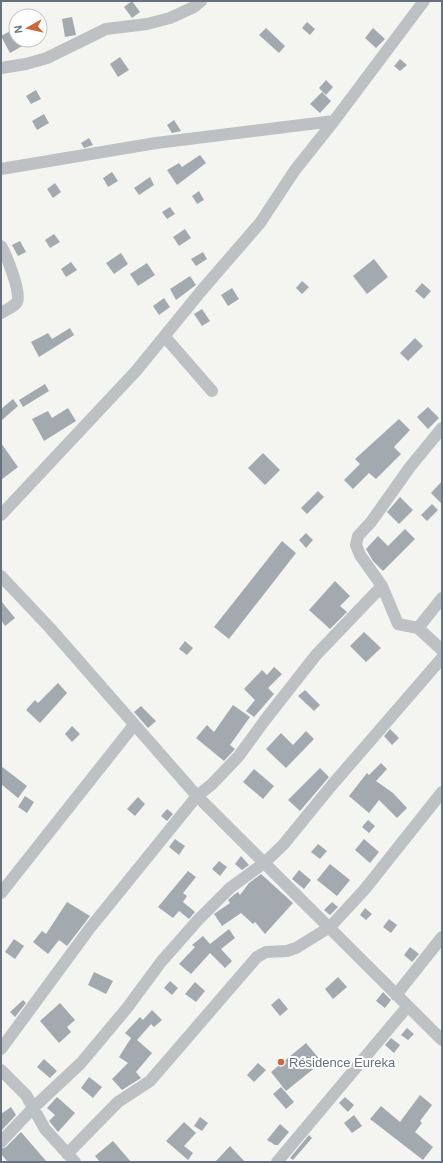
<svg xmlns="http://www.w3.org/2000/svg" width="443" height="1163" viewBox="0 0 443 1163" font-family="Arial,sans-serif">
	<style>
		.building { fill: #a3aaaf }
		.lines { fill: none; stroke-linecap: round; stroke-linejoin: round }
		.minor { stroke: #bec1c4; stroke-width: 12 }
		.poi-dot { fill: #ce6637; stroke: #fff; stroke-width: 1.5 }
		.labels { text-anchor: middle; stroke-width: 4; stroke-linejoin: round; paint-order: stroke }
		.poi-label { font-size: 13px; fill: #67727e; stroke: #fff; text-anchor: start }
	</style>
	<rect width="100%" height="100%" fill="#f4f4f1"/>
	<path class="building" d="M132,1L140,12L132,18L124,7Z
		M72,17L76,35L65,37L62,19Z
		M307,22L315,29L310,35L302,28Z
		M16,28V40H33L10,53L1,36Z
		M266,28L285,46L279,53L259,35Z
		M373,28L385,39L376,48L365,38Z
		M120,57L129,70L118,77L110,64Z
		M400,59L407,65L400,71L394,66Z
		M326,80L333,87L326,95L319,88Z
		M36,90L41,99L31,104L26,96Z
		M322,92L331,101L320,113L310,104Z
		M44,114L49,123L37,130L32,121Z
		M174,120L181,131L172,133L167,125Z
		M89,138L93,145L84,148L81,143Z
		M200,155L206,163L177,185L167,170L179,163L182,167Z
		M112,172L118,181L108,187L103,178Z
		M150,177L154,185L139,195L134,188Z
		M55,183L61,192L53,198L47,189Z
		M199,191L204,200L197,204L192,196Z
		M170,207L175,214L167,219L162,212Z
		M185,229L191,238L179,246L173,237Z
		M54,234L60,242L50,248L45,240Z
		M20,241L26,252L18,256L12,245Z
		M203,252L207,259L196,266L191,259Z
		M121,253L128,264L114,274L106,263Z
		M374,259L388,277L367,294L353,276Z
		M71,262L77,270L66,277L61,269Z
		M147,263L155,275L138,286L130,274Z
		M190,276L196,285L176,300L170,289Z
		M302,281L309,287L302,294L296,288Z
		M422,283L431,291L424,299L415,291Z
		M232,288L239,299L228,306L221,295Z
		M164,298L170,307L159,315L153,306Z
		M202,309L210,321L202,326L194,314Z
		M70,328L74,335L39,357L31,342L48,333L52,339Z
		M415,338L423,346L408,361L400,353Z
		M45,384L49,391L23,407L19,400Z
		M13,399L18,406L1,421V409Z
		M428,407L439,418L428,429L417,417Z
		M68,408L76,421L44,441L32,419L48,411L52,418Z
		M399,419L410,430L394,447L401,454L376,479L369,473L353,489L344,480L360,464L355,459Z
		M1,443L18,467L1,480Z
		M263,453L280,470L265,485L248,468Z
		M442,481V504L431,493Z
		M318,491L324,497L307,514L301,508Z
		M400,497L413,510L399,524L387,512Z
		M432,504L438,510L427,521L421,515Z
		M405,529L415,539L383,571L373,561L366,549L378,536L388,546Z
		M306,533L313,540L306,548L299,540Z
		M282,541L296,553L229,639L214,627Z
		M335,581L350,596L340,606L347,612L330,629L309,610Z
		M1,601L15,618L5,626L1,620Z
		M364,632L381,648L366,662L350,646Z
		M185,641L193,648L187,655L179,649Z
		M274,667L282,674L268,688L274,694L254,717L246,711L255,700L244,689L262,670L267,675Z
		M58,683L67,693L40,723L26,710L35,700L38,703Z
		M305,690L320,705L314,711L298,696Z
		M233,705L250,717L230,745L235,749L224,761L196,738L207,725L214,732Z
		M141,706L156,721L148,728L134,712Z
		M72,726L80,734L72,742L65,734Z
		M390,729L399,738L392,745L384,736Z
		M306,731L314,739L286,768L266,749L281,733L293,745Z
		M381,763L387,769L376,781L393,793L407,808L397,818L379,800L369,813L349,796L367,773L369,775Z
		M1,766L27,786L18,798L1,784Z
		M320,768L329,777L300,811L288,800Z
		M254,769L274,786L263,799L243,782Z
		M25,796L34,802L27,813L18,807Z
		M138,797L145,804L135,816L127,809Z
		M167,809L173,814L167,821L161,816Z
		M368,820L375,826L369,833L362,827Z
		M175,839L185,846L179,855L169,847Z
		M364,839L379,852L370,863L355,850Z
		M318,844L327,851L320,859L311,852Z
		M241,856L249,865L242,870L235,864Z
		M219,861L227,867L220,876L212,869Z
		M330,864L350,880L337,896L317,880Z
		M299,870L311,880L304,889L292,879Z
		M188,871L196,877L183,893L187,896L183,902L195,912L189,919L179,911L173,918L158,907Z
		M261,874L293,903L265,934L255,922L253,924L241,913L222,926L214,914L230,903L228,900L235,894L238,892L240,895L249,883Z
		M67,902L90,916L67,946L59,940L48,954L33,942L42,931L46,934Z
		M332,902L338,907L330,915L324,910Z
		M365,908L372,914L366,920L360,915Z
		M389,919L397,925L391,933L383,927Z
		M229,929L235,938L221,949L232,961L225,968L210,953L191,974L179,964L195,947L192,945L203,936L210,944Z
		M14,939L24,946L15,959L5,952Z
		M410,947L419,954L412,962L404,955Z
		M94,972L113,981L106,994L88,985Z
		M338,977L347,987L333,999L325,989Z
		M170,981L178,988L172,995L164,988Z
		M195,982L205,991L196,1002L185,994Z
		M383,992L391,1000L385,1008L376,1001Z
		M279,998L288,1009L280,1016L271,1005Z
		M23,1000L26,1003L15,1017L10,1012Z
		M60,1003L75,1020L67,1027L71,1032L59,1043L40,1021Z
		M152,1010L162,1020L154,1027L151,1024L137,1040L152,1053L136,1072L141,1078L122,1090L112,1079L128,1063L119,1057L131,1038L125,1033L140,1017L143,1020Z
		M407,1028L414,1034L408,1040L401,1035Z
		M391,1038L400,1045L394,1053L385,1045Z
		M306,1043L322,1062L286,1091L271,1072Z
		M44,1059L57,1071L50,1078L37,1067Z
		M258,1063L266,1070L254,1082L247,1075Z
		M89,1077L102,1087L93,1098L81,1088Z
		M281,1087L294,1102L286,1109L273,1094Z
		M420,1095L432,1105L420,1121L422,1123L415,1132L433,1147L423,1160L370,1119L381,1106L400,1122Z
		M57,1097L75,1113L58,1132L49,1121L55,1115L47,1108Z
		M345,1097L354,1105L348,1112L339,1103Z
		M11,1107L16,1115L1,1131V1114Z
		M354,1115L362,1126L352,1133L344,1123Z
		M200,1117L208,1123L202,1131L194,1126Z
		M184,1122L196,1133L184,1146L193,1153L188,1160L166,1141Z
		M280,1124L289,1132L278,1145H275L267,1140Z
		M21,1132L47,1162H8L1,1154V1149L6,1147Z
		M309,1135L312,1138L293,1160L290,1158Z
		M113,1141L131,1162H100L95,1156Z
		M230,1146L245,1162H215Z"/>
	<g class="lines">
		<path class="minor" d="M1,68L26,64L47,58L106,29L147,24L170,18L194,7L201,1
			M1,169L156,143L334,121
			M1,246C6,254 22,294 17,302C14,307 6,310 1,313
			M165,337L212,391
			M442,428L410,467L371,522L358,536L356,545L360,555L382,586L398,624L418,628L442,650
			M1,515L136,371L202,290L260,223L295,170L334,121L424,1
			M1,576L50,628L197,796L442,1040
			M418,628L442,598
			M1,893L134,725
			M396,995L442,937
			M1,1049L90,928L197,796L211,785L238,757L265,720L316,655L382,586
			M1,1070L26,1095L45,1129L75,1162
			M1,1142L33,1108L81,1063L127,1008L161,962L198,920L230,888L264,863L283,845L332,785L442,658
			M67,1154L118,1102L150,1081L257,957L266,952L287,951L296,948L330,927L365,889L442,792
			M277,1162L407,1007"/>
	</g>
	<circle class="poi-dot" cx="281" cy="1062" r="4"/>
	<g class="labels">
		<g class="poi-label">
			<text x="289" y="1067">Résidence Eureka</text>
		</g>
	</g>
	<rect width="443" height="1163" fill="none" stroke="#67727e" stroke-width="4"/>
	<g transform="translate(28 28) rotate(262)"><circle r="19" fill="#ffffff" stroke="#c2c7cb"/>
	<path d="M0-3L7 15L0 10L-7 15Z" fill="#ce6637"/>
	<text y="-6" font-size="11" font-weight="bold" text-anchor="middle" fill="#67727e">N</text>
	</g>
</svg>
